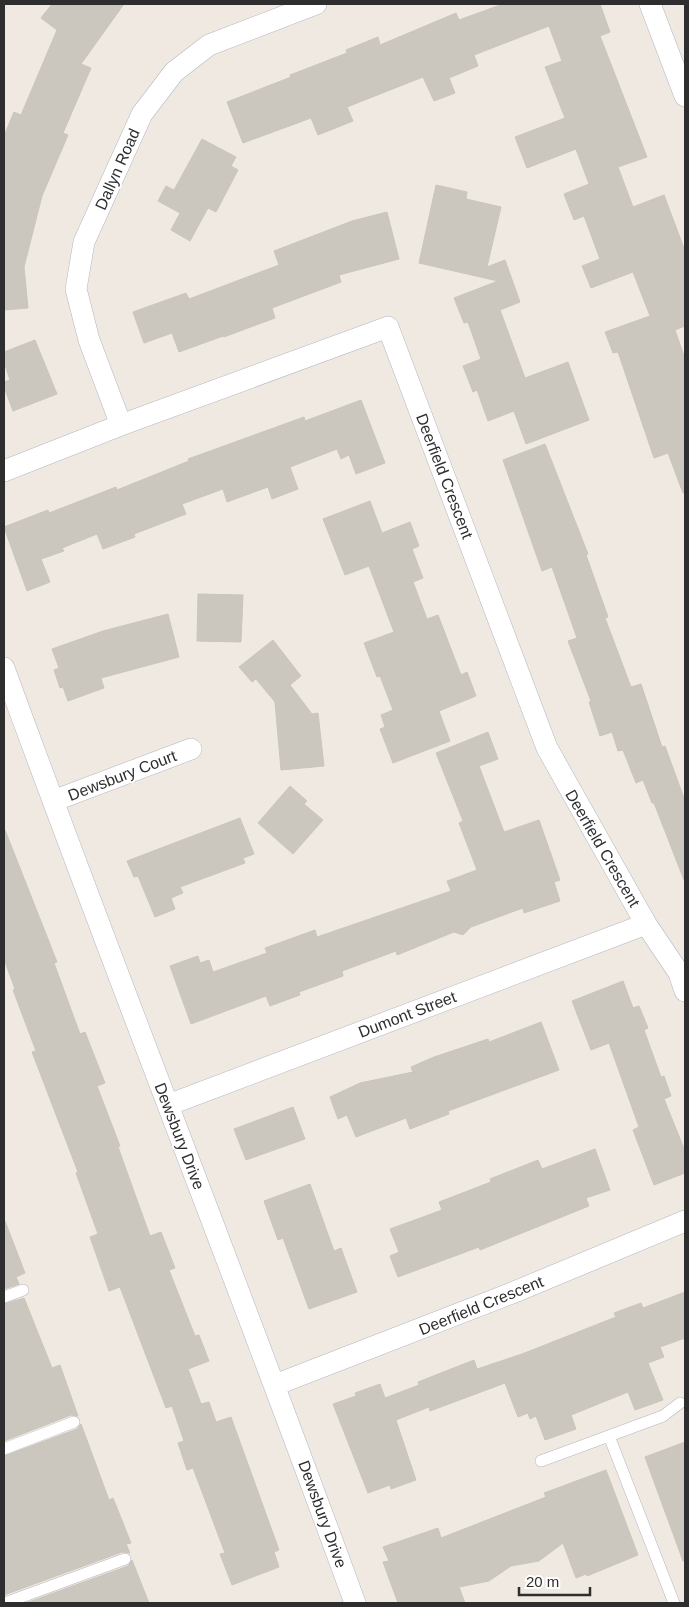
<svg xmlns="http://www.w3.org/2000/svg" width="689" height="1607" viewBox="0 0 689 1607" font-family="Helvetica,sans-serif">
	<style>
		.building { fill: #cbc7bf; stroke: #cbc5ba }
		.lines { fill: none; stroke-linecap: round; stroke-linejoin: round }
		.service-casing { stroke: #b4b7c1; stroke-width: 12 }
		.minor-casing { stroke: #b4b7c1; stroke-width: 22 }
		.service { stroke: #fff; stroke-width: 11 }
		.minor { stroke: #fff; stroke-width: 21 }
		.labels { text-anchor: middle; stroke-width: 4; stroke-linejoin: round; paint-order: stroke }
		.street-label { font-size: 16px; fill: #2e2e2e; stroke: #fff }
	</style>
	<rect width="100%" height="100%" fill="#efe9e1"/>
	<path class="building" d="M52,4H124L81,64L91,68L63,133L68,135L42,196L24,267L28,308L4,310V136L14,112L21,115L57,30L41,18Z
		M503,4H600L610,32L600,36L647,157L618,167L633,207L664,195L685,251V326L675,330L685,359V492L683,493L668,453L654,458L618,352L613,353L605,332L650,316L633,272L591,288L582,266L600,259L584,216L574,220L564,194L589,184L576,149L527,168L515,137L565,118L545,67L562,61L549,26L474,55L478,66L449,78L455,93L434,101L423,77L347,107L353,121L318,135L311,118L243,143L227,102L291,77L290,75L347,53L346,50L378,37L380,45L456,13L459,20Z
		M202,139L236,157L231,166L238,170L216,212L208,208L190,241L171,230L180,213L158,201L166,186L174,190Z
		M436,185L467,192L466,199L501,207L487,267L505,260L520,302L500,310L525,378L568,362L589,420L526,444L514,411L488,421L477,390L473,392L463,366L481,359L468,322L464,323L454,298L498,281L419,263Z
		M387,212L399,259L339,275L341,282L272,308L275,318L224,337L223,336L179,352L172,333L144,343L133,312L186,293L189,299L279,265L274,251L352,221Z
		M35,340L57,394L13,411L4,387V382L10,380L4,362V352Z
		M361,400L385,463L356,474L349,455L341,459L337,449L290,467L298,489L272,499L268,487L227,502L223,489L182,504L186,514L134,534L135,537L103,549L97,534L62,548L64,551L41,559L50,582L27,591L4,527L48,510L49,513L116,487L117,490L189,461L188,459L304,417L305,421Z
		M545,444L588,554L586,555L608,617L605,618L631,687L641,684L662,747L665,746L685,801V880H684L654,803H652L643,780L636,783L623,750L618,751L612,732L600,736L589,702L591,701L568,641L577,638L552,567L542,571L503,460Z
		M370,501L382,533L410,522L419,546L412,549L423,578L413,582L427,619L438,615L461,675L467,672L476,696L439,711L450,741L393,763L380,729L385,727L381,715L393,710L380,676L377,677L364,643L394,632L369,566L345,575L323,519Z
		M198,594L243,595L241,642L197,641Z
		M168,614L179,657L101,678L104,688L68,701L63,687L60,688L54,670L59,668L52,649L103,631Z
		M273,640L301,676L290,685L312,714L318,713L324,766L281,770L275,702L256,679L252,682L239,667Z
		M488,732L498,759L479,766L504,832L539,820L560,880L554,882L560,901L524,913L523,908L471,927L463,935L454,932L397,955L396,951L342,971L343,976L299,992L300,995L270,1006L266,996L191,1024L170,966L198,956L200,963L209,960L213,972L267,953L265,948L315,930L317,937L451,891L447,881L477,870L459,823L463,821L436,753Z
		M290,786L307,801L304,804L323,820L293,854L258,823Z
		M240,818L254,854L243,858L245,863L180,887L183,893L171,898L175,909L155,917L138,876L134,877L127,861Z
		M4,830H5L57,962L54,963L80,1034L85,1032L105,1083L97,1086L120,1146L118,1147L150,1236L161,1232L175,1268L169,1270L195,1336L199,1335L209,1361L188,1369L201,1404L209,1402L216,1422L231,1417L279,1550L274,1552L279,1567L232,1585L220,1554L225,1553L193,1468L187,1470L178,1443L184,1441L172,1406L166,1408L120,1287L109,1291L90,1237L98,1234L76,1173L78,1172L32,1052L36,1051L13,990L15,989L4,959Z
		M623,981L633,1008L639,1006L648,1028L644,1030L661,1077L664,1076L671,1096L664,1099L685,1151V1173L654,1185L633,1130L639,1127L609,1043L591,1050L572,1001Z
		M541,1022L559,1070L448,1111L449,1114L410,1129L406,1118L356,1137L347,1115L338,1119L330,1097L360,1083L413,1072L411,1067L434,1057L488,1039L489,1042Z
		M293,1107L305,1139L246,1160L234,1129Z
		M595,1149L610,1190L586,1198L589,1206L480,1250L479,1247L398,1277L390,1256L399,1252L390,1229L442,1210L439,1202L491,1182L490,1179L538,1160L542,1169Z
		M310,1184L334,1251L341,1248L357,1292L309,1309L283,1238L278,1240L264,1201Z
		M4,1221H5L25,1273L16,1277L19,1284L4,1289Z
		M685,1292V1338L660,1347L664,1357L648,1363L663,1400L635,1410L628,1392L571,1415L576,1429L545,1440L536,1416L530,1419L528,1413L518,1417L505,1383L430,1411L429,1407L396,1420L416,1480L391,1489L390,1485L368,1493L333,1404L356,1396L355,1393L380,1384L385,1398L419,1385L418,1382L474,1360L477,1369L522,1354L616,1317L614,1313L641,1303L643,1308Z
		M24,1298L52,1368L60,1365L78,1416L71,1415L4,1441V1304Z
		M81,1424L109,1500L113,1498L131,1543L126,1544L130,1553L122,1552L4,1595V1456L77,1429Z
		M685,1442V1561H683L645,1457Z
		M606,1470L638,1555L587,1576L586,1574L576,1578L563,1543L539,1561L511,1566L489,1581L459,1587L465,1603H398L383,1562L389,1561L383,1547L438,1528L441,1538L546,1497L544,1493Z
		M132,1560L149,1603H26L128,1566Z"/>
	<g class="lines">
		<defs>
			<path id="service" d="M4,1297L23,1290
				M609,1436L674,1603
				M4,1449L74,1422
				M541,1461L663,1416L680,1403
				M5,1603L125,1559"/>
			<path id="minor" d="M650,4L685,96
				M121,425L89,340L76,289L84,242L142,114L174,72L209,45L316,4
				M4,471L121,425L388,327L547,748L646,924L679,973L685,991
				M4,668C118,981 241,1290 355,1603
				M53,801L191,749
				M168,1105L646,924
				M275,1385L512,1293L685,1221"/>
		</defs>
		<use href="#service" class="service-casing"/>
		<use href="#minor" class="minor-casing"/>
		<use href="#service" class="service"/>
		<use href="#minor" class="minor"/>
	</g>
	<g class="labels">
		<g class="street-label">
			<text transform="translate(117 169) rotate(-66)" y="6">Dallyn Road</text>
			<text transform="translate(445 476) rotate(69)" y="6">Deerfield Crescent</text>
			<text transform="translate(122 775) rotate(-21)" y="6">Dewsbury Court</text>
			<text transform="translate(603 848) rotate(60)" y="6">Deerfield Crescent</text>
			<text transform="translate(407 1014) rotate(-21)" y="6">Dumont Street</text>
			<text transform="translate(180 1136) rotate(69)" y="6">Dewsbury Drive</text>
			<text transform="translate(481 1305) rotate(-22)" y="6">Deerfield Crescent</text>
			<text transform="translate(323 1514) rotate(70)" y="6">Dewsbury Drive</text>
		</g>
	</g>
	<rect width="689" height="1607" fill="none" stroke="#2e2e2e" stroke-width="10"/>
	<path d="M519 1587v8h71v-8" fill="none" stroke="#2e2e2e" stroke-width="2.5"/>
	<text x="526" y="1587" font-size="15" fill="#2e2e2e" stroke="#ffffff" stroke-width="4" paint-order="stroke">20 m</text>
</svg>
